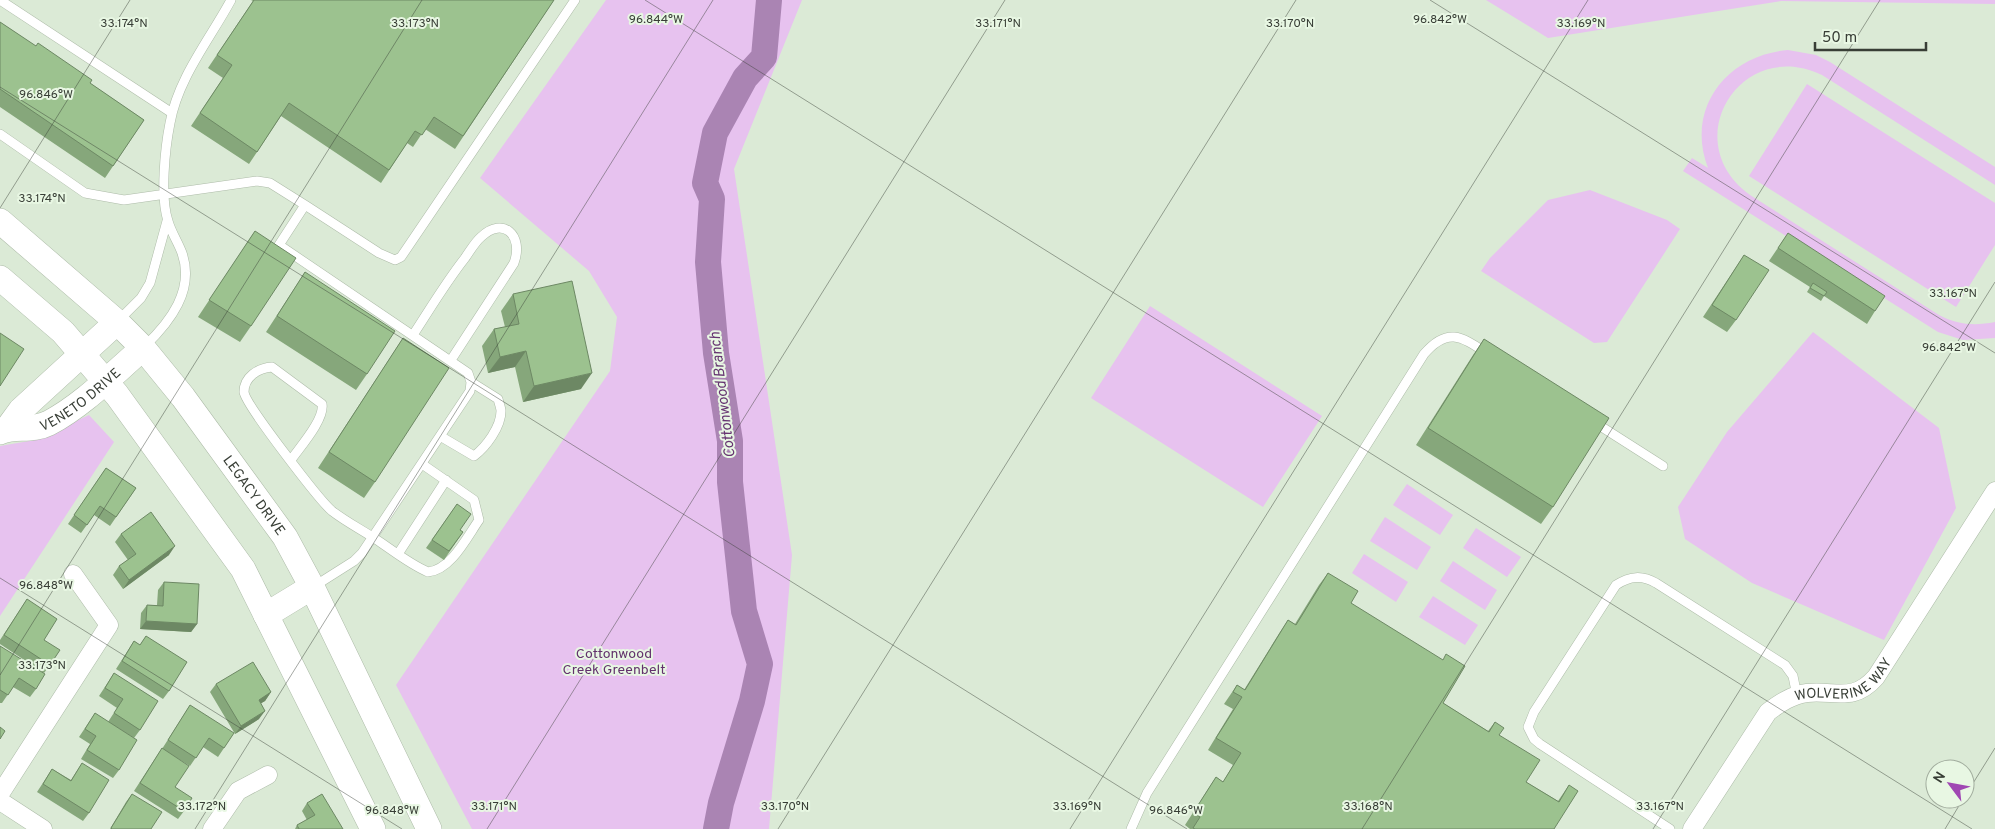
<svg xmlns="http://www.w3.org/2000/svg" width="1995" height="829" viewBox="0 0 1995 829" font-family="Overpass,sans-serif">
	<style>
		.green { fill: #e7c2ef }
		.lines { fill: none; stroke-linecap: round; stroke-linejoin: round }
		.river { stroke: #aa84b3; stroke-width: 26 }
		.lane-casing { stroke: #adbba8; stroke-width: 10 }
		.street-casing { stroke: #adbba8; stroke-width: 19 }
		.secondary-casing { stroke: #adbba8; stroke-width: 26 }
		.lane { stroke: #fff; stroke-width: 9 }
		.street { stroke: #fff; stroke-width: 18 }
		.secondary { stroke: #fff; stroke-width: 25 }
		.wall { fill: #86a77b }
		.shaded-wall { fill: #6d8864 }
		.building { fill: #9cc28f; stroke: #6d8864 }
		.ticks { fill: none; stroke: #383e36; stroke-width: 1; stroke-opacity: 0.45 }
		.labels { text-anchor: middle; stroke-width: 4; stroke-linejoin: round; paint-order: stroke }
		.street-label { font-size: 14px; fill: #383e36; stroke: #e8f7e3 }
		.park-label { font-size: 14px; fill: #62316c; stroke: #e8f7e3 }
		.water-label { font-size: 15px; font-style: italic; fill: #663571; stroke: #e8f7e3 }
		.ticks-label { font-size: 12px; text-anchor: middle; fill: #383e36; stroke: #e8f7e3; stroke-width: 4; stroke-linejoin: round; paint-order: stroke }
	</style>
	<rect width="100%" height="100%" fill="#dbead6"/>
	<path class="green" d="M606,0H802L734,169L792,555L769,829H472L396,685L610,371L617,317L589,271L480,178Z
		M1486,0H1995V4L1781,1L1548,38Z
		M1788,50L1816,55L1830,62L1995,167V185L1822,75C1740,36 1676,142 1750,195L1939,315C1958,325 1975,326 1995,322V338L1963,340L1938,332L1683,171L1692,158L1708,168C1685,108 1727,55 1788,50Z
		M1807,84L1995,203V245L1956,307L1749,176Z
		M1590,190L1667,220L1680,229L1607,342L1594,343L1481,271L1490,258L1548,200Z
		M1150,306L1322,416L1263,507L1091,398Z
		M1813,332L1939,428L1956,508L1884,640L1752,583L1685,539L1678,507L1727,432Z
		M89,415L114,442L0,616V446L35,440Z
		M1407,484L1453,515L1440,535L1393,505Z
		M1385,517L1431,547L1417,570L1370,541Z
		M1476,528L1521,557L1507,577L1463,548Z
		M1364,554L1408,582L1396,602L1352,573Z
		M1453,561L1497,590L1485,610L1440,581Z
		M1433,596L1478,625L1465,645L1419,617Z"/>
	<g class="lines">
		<path class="river" d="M716,829L721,803L752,701L760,664L744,611L730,482V441L716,353L708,262L712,199L705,183L715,133L745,78L764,57L769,0"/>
		<defs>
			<path id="lane" d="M0,0L172,113
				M0,134L85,193L124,200L257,181L270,183L305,205L279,245L468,373L471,382L470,391L362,553L354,561L313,587
				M305,205L379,253L395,260L401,257L575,0
				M118,321L141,298L150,283L167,221
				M413,335C430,309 446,282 465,258C470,251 475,242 481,237C503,216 524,235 514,263L451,360
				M145,346C170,322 195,290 182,253C178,242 171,232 168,221C160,197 165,148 170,123C178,78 210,39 231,0
				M1594,422L1663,466
				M440,436L474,456C486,447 501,427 501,411C501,408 499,403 498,399L471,382
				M291,460C300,447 325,419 322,404L272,367C258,368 244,377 244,392C245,404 320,501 332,511C345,521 360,529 374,538C391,549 409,564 428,572C451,570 467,537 479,520L474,500L422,464
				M398,554L446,480
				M1131,829L1147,793L1424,354C1448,326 1462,337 1488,354
				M1670,829L1540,744L1534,739L1528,727L1534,712L1616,585C1630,576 1642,575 1656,583L1785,665L1793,676L1797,696"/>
			<g id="street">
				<path d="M0,794L109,625L73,574"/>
				<path d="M0,801L43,829"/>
				<path d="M212,829L238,791L268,775"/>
				<path id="s1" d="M1692,829L1768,712C1780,703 1792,695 1807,693C1836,690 1853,703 1876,677L1995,491"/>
			</g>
			<g id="secondary">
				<path id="s2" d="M0,221L117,322L143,348L183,397L285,537L312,587L429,829"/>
				<path d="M0,278L63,332L117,395L243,569L373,829"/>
				<path d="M7,429L21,410L117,322"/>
				<path id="s3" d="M0,432C15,425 31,432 49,423C83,405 113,374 143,348"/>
				<path d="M266,615L312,587"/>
			</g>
		</defs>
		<use href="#lane" class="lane-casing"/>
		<use href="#street" class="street-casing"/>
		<use href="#secondary" class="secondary-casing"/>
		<use href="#lane" class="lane"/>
		<use href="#street" class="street"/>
		<use href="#secondary" class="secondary"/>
	</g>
	<path class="wall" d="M251,0H554L455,149L425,129L413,147L407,143L381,183L281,116L249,164L191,126L223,78L208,68L253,1Z
		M0,22L144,120L105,178L0,107Z
		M255,231L251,326L240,342L198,317Z
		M1788,233L1875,311L1867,324L1824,296L1821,301L1807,292L1810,287L1769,261Z
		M1744,255L1736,320L1727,332L1703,317Z
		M305,272L367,374L356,390L266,332Z
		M513,294L581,389L523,402L515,367L488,373L482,346L494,329L505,327L501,311Z
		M403,338L375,482L364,498L318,468Z
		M1484,339L1553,507L1541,524L1416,445L1473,355Z
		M106,468L136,488L110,526L94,515L81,533L68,524Z
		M457,504L460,530L463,532L444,560L426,548Z
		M121,534L169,555L123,589L113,575L119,566L128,560L115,542Z
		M1328,573L1351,603L1443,703L1488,731L1495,722L1499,735L1526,782L1558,801L1569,785L1554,829H1190L1185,825L1216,777L1223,782L1233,765L1208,750L1233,709L1224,704L1237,685L1244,690L1280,632L1288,620L1295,624L1319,585Z
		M164,582L197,624L191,632L140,629L141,613L147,605H157L158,590Z
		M27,599L44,640L50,665L44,673L0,644V640Z
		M146,636L169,691L163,699L116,669L134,641L140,645Z
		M0,646L36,689L30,697L13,687L2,703H0Z
		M114,673L140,730L134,738L108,722L117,708L99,696Z
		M216,684L271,692L265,701L261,703L259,719L235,734L210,692Z
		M190,705L224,748L218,757L203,747L190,766L162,749Z
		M95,713L119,770L113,778L81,759L90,744L79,737Z
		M162,748L184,811L178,819L134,791Z
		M82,763L89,813L83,821L37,792L52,769L71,780Z
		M132,794L151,829H110L126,802Z
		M307,803L343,829H295L297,825L307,820L302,811Z"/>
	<path class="shaded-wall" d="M526,351L515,367L488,373L500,357Z
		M592,373L581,389L523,402L534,386Z
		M175,546L169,555L123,589L129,580Z
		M146,621L197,624L191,632L140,629Z
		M271,692L265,701L253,708L259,700Z
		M265,711L259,719L235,734L241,726Z"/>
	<path class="building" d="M254,0H554L463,136L434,117L422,135L415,131L389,170L289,103L257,152L200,113L232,65L217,55Z
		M0,22L36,46L38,43L92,80L90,83L144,120L113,166L0,89Z
		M255,231L296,258L251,326L209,300Z
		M1788,233L1885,296L1875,311L1778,248Z
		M1744,255L1769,270L1736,320L1712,305Z
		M305,272L395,331L367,374L277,316Z
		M572,281L592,373L534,386L526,351L500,357L494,329L519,324L513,294Z
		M1813,283L1827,292L1824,296L1810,288Z
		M0,333L24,349L0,386Z
		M403,338L449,368L375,482L329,452Z
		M1484,339L1609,418L1553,507L1428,428Z
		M106,468L136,488L116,517L100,506L87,525L74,515Z
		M457,504L471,514L460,530L463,532L449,551L432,540Z
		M151,512L175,546L129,580L119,566L136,554L121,534Z
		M1328,573L1358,591L1351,603L1443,660L1446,654L1465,666L1443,703L1489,732L1495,722L1504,728L1499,735L1540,760L1526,782L1559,802L1569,785L1578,791L1554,829H1195L1193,828L1200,817L1193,813L1216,777L1223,782L1241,753L1216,738L1242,697L1233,692L1237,685L1245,690L1288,620L1296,625Z
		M164,582L199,584L197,624L146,621L147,605L163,606Z
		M27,599L57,619L44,640L60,650L50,665L4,635Z
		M146,636L187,662L169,691L122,661L134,641L140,645Z
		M0,646L45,674L36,689L19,678L8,695L0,690Z
		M253,662L271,692L259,700L265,711L241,726L216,684Z
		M114,673L158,701L140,730L114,713L123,699L105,688Z
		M190,705L234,733L224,748L209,738L196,758L168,740Z
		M95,713L137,740L119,770L87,750L96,736L85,729Z
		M0,727L5,731L0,739Z
		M162,748L189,766L175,787L192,798L184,811L140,783Z
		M82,763L109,780L89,813L43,784L52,769L71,781Z
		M132,794L162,812L151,829H112L111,828Z
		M322,794L343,829H299L297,825L315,815L307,803Z"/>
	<path class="ticks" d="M645,0L1972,829M1430,0L1995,353M0,87L1187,829M0,208L130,0M0,578L402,829M0,675L422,0M1965,796L1995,748M195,829L713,0M487,829L1005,0M778,829L1296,0M1070,829L1588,0M1362,829L1880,0M1653,829L1995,282M1945,829L1963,799"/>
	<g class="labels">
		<g class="street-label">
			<text dy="5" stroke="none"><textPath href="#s3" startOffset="89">VENETO DRIVE</textPath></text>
			<text dy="5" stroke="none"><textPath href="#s2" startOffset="376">LEGACY DRIVE</textPath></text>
			<text dy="5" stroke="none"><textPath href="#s1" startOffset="225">WOLVERINE WAY</textPath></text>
		</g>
		<g class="park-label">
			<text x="614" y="658">Cottonwood<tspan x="614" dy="16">Creek Greenbelt</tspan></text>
		</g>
		<g class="water-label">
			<text transform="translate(722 395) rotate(-97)" y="5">Cottonwood Branch</text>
		</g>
	</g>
	<g class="ticks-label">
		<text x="656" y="23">96.844°W</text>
		<text x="1440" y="23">96.842°W</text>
		<text x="124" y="27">33.174°N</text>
		<text x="415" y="27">33.173°N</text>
		<text x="998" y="27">33.171°N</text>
		<text x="1290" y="27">33.170°N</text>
		<text x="1581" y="27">33.169°N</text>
		<text x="46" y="98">96.846°W</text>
		<text x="42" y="202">33.174°N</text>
		<text x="1953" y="297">33.167°N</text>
		<text x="1949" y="351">96.842°W</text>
		<text x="46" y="589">96.848°W</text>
		<text x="42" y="669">33.173°N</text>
		<text x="202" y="810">33.172°N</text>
		<text x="494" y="810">33.171°N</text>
		<text x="785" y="810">33.170°N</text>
		<text x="1077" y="810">33.169°N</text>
		<text x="1368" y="810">33.168°N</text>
		<text x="1660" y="810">33.167°N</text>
		<text x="392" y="814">96.848°W</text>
		<text x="1176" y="814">96.846°W</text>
	</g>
	<g transform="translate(1950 784) rotate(302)"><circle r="24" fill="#e8f7e3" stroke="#a2ad9e"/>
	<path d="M0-4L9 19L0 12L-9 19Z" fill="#a047b3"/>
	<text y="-8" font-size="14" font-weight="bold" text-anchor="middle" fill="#383e36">N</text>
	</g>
	<path d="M1815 42v8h111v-8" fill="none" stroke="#383e36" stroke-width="2.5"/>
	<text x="1822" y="42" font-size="15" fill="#383e36" stroke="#e8f7e3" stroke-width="4" paint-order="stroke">50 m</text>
</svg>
